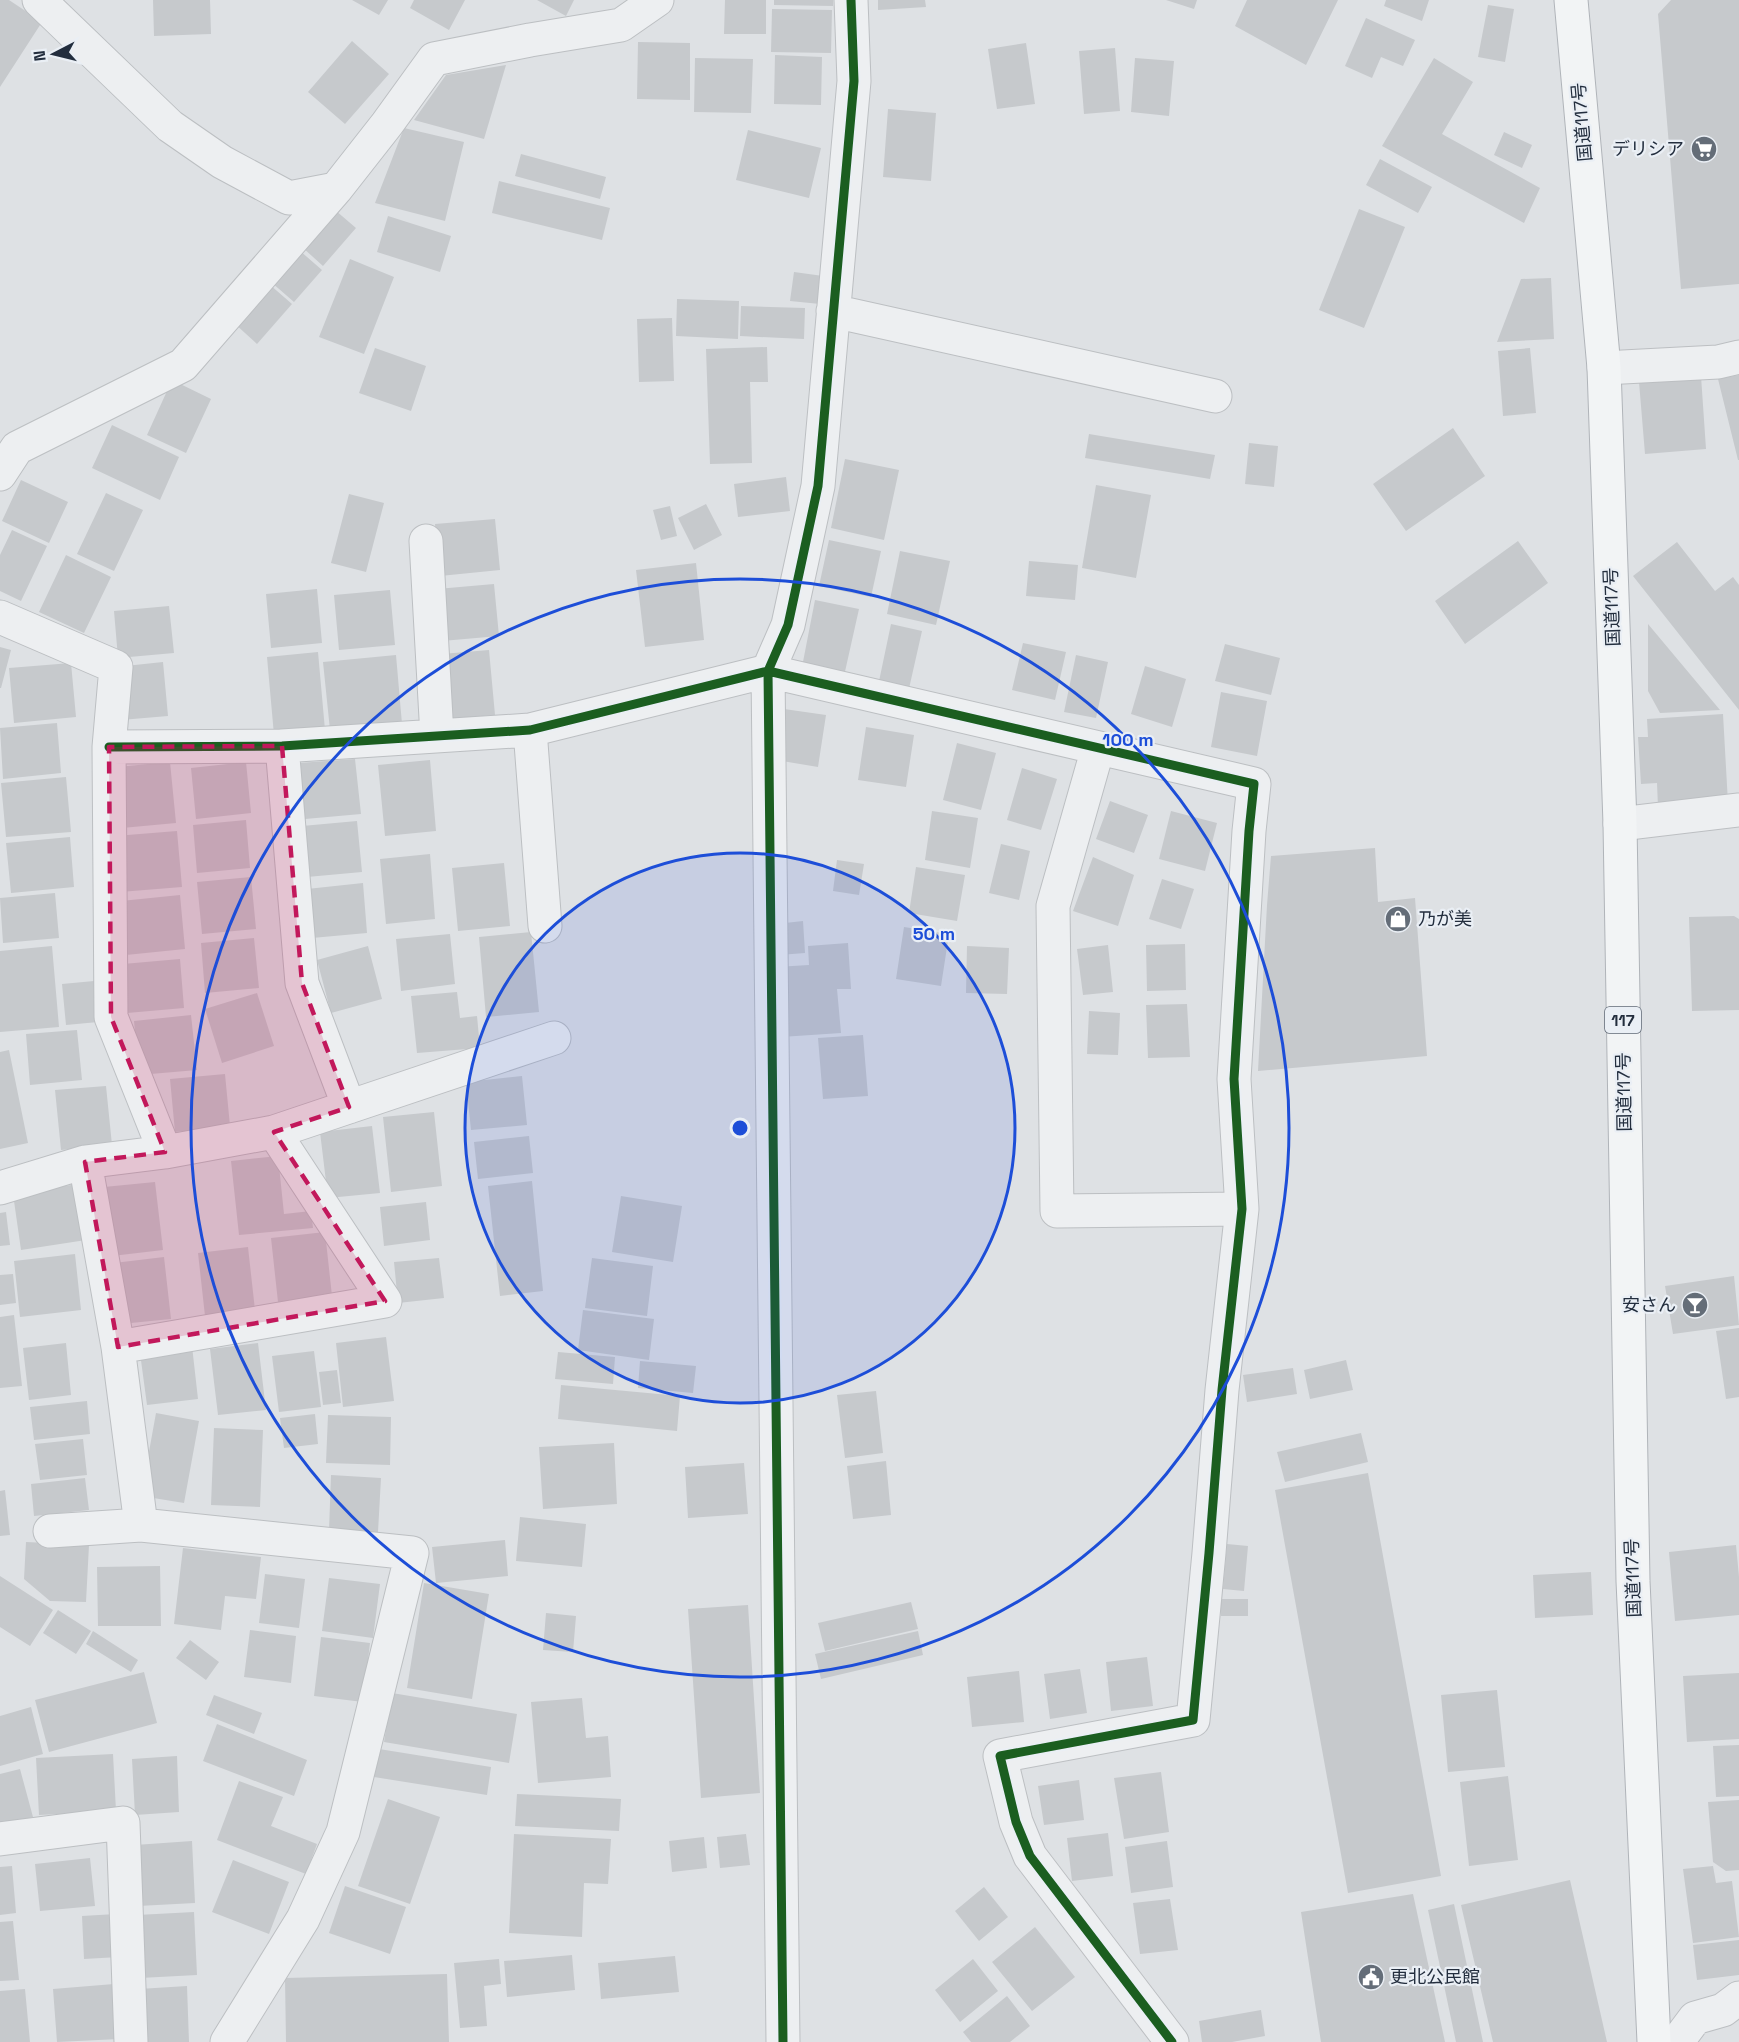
<svg xmlns="http://www.w3.org/2000/svg" width="1739" height="2042" viewBox="0 0 1739 2042" font-family="'Space Grotesk','Noto Sans JP',sans-serif">
	<style>
		.building { fill: #c6c9cc }
		.lines { fill: none; stroke-linecap: round; stroke-linejoin: round }
		.minor-casing { stroke: #bcbfc2; stroke-width: 35 }
		.tertiary-casing { stroke: #bcbfc2; stroke-width: 35 }
		.trunk-casing { stroke: #b0b4b9; stroke-width: 35 }
		.minor { stroke: #edeff1; stroke-width: 33 }
		.tertiary { stroke: #edeff1; stroke-width: 33 }
		.trunk { stroke: #f2f4f5; stroke-width: 33 }
		.cycleway-casing { stroke: #eaeff5; stroke-width: 13 }
		.cycleway { stroke: #1b5e20; stroke-width: 9 }
		.marked { fill: #c2185b; fill-opacity: 0.2; stroke: #c2185b; stroke-width: 4.5; stroke-dasharray: 12 8; stroke-linejoin: round }
		.ring { fill: none; stroke: #1d4ed8; stroke-width: 3 }
		.labels { text-anchor: middle; stroke-width: 4.5; stroke-linejoin: round; paint-order: stroke }
		.shield { fill: #eaeff5; stroke: #5f6875; stroke-width: 1.5 }
		.shield-label { font-size: 16px; font-weight: bold; fill: #232e3e }
		.street-label { font-size: 18px; fill: #232e3e; stroke: #eaeff5 }
		.poi-label { font-size: 18px; fill: #232e3e; stroke: #eaeff5; text-anchor: end }
		.centre { fill: #1d4ed8; stroke: #eaeff5; stroke-width: 3 }
		.ring-label { font-size: 18px; text-anchor: middle; font-weight: bold; fill: #1d4ed8; stroke: #eaeff5; stroke-width: 4.5; stroke-linejoin: round; paint-order: stroke }
	</style>
	<rect width="100%" height="100%" fill="#dee1e4"/>
	<path class="building" d="M0,0H9L42,22L0,87Z
		M153,0H210L211,34L154,36Z
		M352,0H388L379,15Z
		M414,0H465L449,30L410,8Z
		M537,0H574L566,16Z
		M725,0H766V34H724Z
		M774,0H833V6L774,5Z
		M878,0H925L926,7L878,10Z
		M1166,0H1197L1194,9Z
		M1247,0H1338L1306,65L1235,26Z
		M1386,0H1429L1422,21L1384,6Z
		M1671,0H1739V284L1681,289L1658,14Z
		M1488,5L1514,9L1505,62L1478,57Z
		M772,9L832,10L831,53L771,52Z
		M1366,18L1415,40L1403,66L1381,57L1372,78L1345,66Z
		M352,41L389,74L345,124L308,92Z
		M638,42L690,43V100L637,99Z
		M1026,43L1035,104L997,109L988,49Z
		M1115,48L1120,111L1084,114L1079,51Z
		M775,55L822,57L821,105L774,104Z
		M695,58L753,59L751,113L694,112Z
		M1135,58L1174,61L1169,116L1131,112Z
		M1434,58L1473,82L1442,134L1540,188L1524,223L1382,146Z
		M506,65L484,139L414,120L446,75Z
		M888,109L936,113L931,181L883,177Z
		M404,128L464,142L445,221L375,203Z
		M748,130L821,148L809,198L736,180Z
		M1504,132L1532,145L1522,168L1494,155Z
		M521,154L606,177L600,199L515,176Z
		M1380,159L1432,187L1418,213L1366,185Z
		M499,181L610,208L602,240L492,213Z
		M1359,209L1405,227L1364,328L1319,310Z
		M335,210L356,228L323,266L302,247Z
		M388,216L451,236L440,272L377,252Z
		M299,250L322,270L294,302L271,282Z
		M350,259L394,277L364,354L319,337Z
		M794,272L823,276L820,304L790,301Z
		M1551,278L1554,339L1497,342L1521,279Z
		M269,284L292,304L257,344L234,323Z
		M677,299L739,301L738,339L676,336Z
		M741,306L805,308L804,339L740,336Z
		M672,318L674,381L639,382L637,319Z
		M767,347L768,382H750L752,463L710,464L706,349Z
		M375,348L426,366L411,411L359,393Z
		M1530,348L1536,413L1503,416L1498,351Z
		M1739,375V460H1738L1718,379Z
		M1701,376L1706,449L1645,454L1639,382Z
		M172,380L211,399L186,453L147,435Z
		M112,425L179,457L160,500L92,468Z
		M1453,428L1485,476L1406,531L1373,484Z
		M1089,434L1215,455L1210,479L1085,458Z
		M1249,443L1278,446L1274,487L1245,484Z
		M845,459L899,470L884,540L831,528Z
		M786,477L790,511L738,517L734,484Z
		M21,480L68,502L49,543L2,521Z
		M1096,485L1151,495L1136,578L1082,568Z
		M106,493L143,510L114,571L77,554Z
		M349,494L384,503L366,572L331,563Z
		M706,504L722,535L694,550L678,518Z
		M670,506L677,536L661,540L653,510Z
		M495,519L500,570L440,576L435,524Z
		M12,530L47,546L21,601L0,591V555Z
		M829,540L881,551L871,597L819,586Z
		M1518,541L1548,583L1465,644L1435,601Z
		M1677,542L1715,591L1733,577L1739,585V710L1633,576Z
		M900,551L950,561L936,625L887,614Z
		M66,555L111,577L84,633L39,612Z
		M1029,561L1078,565L1075,600L1026,596Z
		M696,563L704,640L645,647L636,570Z
		M494,584L499,636L442,641L437,589Z
		M317,589L322,643L271,648L266,594Z
		M390,590L395,645L339,650L334,595Z
		M815,600L859,609L844,676L802,667Z
		M169,606L174,653L118,658L114,611Z
		M891,624L922,631L908,693L878,686Z
		M1648,624L1720,710L1660,713L1648,691Z
		M1023,643L1066,652L1055,700L1012,690Z
		M1225,644L1280,658L1271,695L1215,681Z
		M0,647L11,650L1,688H0Z
		M489,650L495,715L448,719L442,654Z
		M318,652L325,730L274,735L267,657Z
		M396,655L402,724L330,730L323,662Z
		M1076,655L1108,662L1096,718L1064,712Z
		M163,662L168,716L121,720L116,667Z
		M71,663L76,717L14,723L9,668Z
		M1145,666L1186,679L1172,727L1131,714Z
		M1221,692L1267,701L1257,756L1211,747Z
		M784,709L826,715L818,767L776,760Z
		M1723,714L1728,803L1658,807L1657,783L1641,784L1638,737H1648L1647,719Z
		M57,723L61,773L3,779L0,728Z
		M866,727L914,735L906,787L858,780Z
		M957,743L996,753L981,810L943,800Z
		M355,759L361,814L305,819L299,763Z
		M430,760L436,831L385,836L378,765Z
		M170,762L176,823L122,828L117,767Z
		M246,762L251,813L196,819L191,768Z
		M1022,768L1057,779L1041,830L1007,820Z
		M66,777L71,832L6,837L1,783Z
		M1110,801L1148,815L1134,853L1096,839Z
		M932,811L978,818L970,868L925,860Z
		M1171,811L1217,823L1205,871L1159,859Z
		M246,820L250,868L197,873L193,825Z
		M357,821L362,872L307,877L302,826Z
		M177,831L182,887L120,892L115,836Z
		M70,837L74,887L11,893L6,843Z
		M1001,844L1030,851L1019,900L989,893Z
		M1375,848L1378,902L1415,898L1427,1056L1258,1071L1267,905L1271,856Z
		M430,854L435,919L386,924L380,859Z
		M1093,857L1134,875L1118,926L1073,911Z
		M837,860L864,864L859,895L833,891Z
		M504,863L510,926L458,931L452,868Z
		M916,867L965,875L957,921L909,913Z
		M251,877L256,929L202,934L197,882Z
		M1162,879L1194,889L1181,929L1149,919Z
		M363,883L367,933L312,938L307,889Z
		M55,893L59,938L3,943L0,898Z
		M180,895L185,949L126,955L121,901Z
		M1734,916L1739,919V1010L1692,1011L1689,917Z
		M803,921L805,953L779,955L776,924Z
		M904,927L949,934L941,986L896,979Z
		M531,932L539,1012L486,1017L479,937Z
		M450,934L455,984L401,991L396,939Z
		M254,938L259,988L205,993L201,943Z
		M848,943L851,989H837L841,1033L781,1037L776,967L809,965L808,946Z
		M1185,944L1186,990L1147,991L1146,945Z
		M1108,945L1113,992L1083,995L1077,949Z
		M52,946L59,1027L0,1032V951Z
		M368,946L382,999L331,1013L317,960Z
		M967,946L1009,948L1007,994L966,993Z
		M180,959L184,1008L127,1013L123,964Z
		M94,981L98,1022L66,1025L62,984Z
		M457,992L460,1018L477,1016L480,1048L417,1053L411,996Z
		M257,993L274,1046L222,1063L205,1009Z
		M1187,1004L1190,1057L1148,1058L1146,1005Z
		M1089,1011L1120,1013L1118,1055L1087,1054Z
		M191,1015L197,1070L139,1075L134,1021Z
		M77,1030L82,1080L30,1085L26,1034Z
		M863,1035L868,1096L823,1099L818,1038Z
		M9,1050L28,1143L0,1149V1052Z
		M225,1074L230,1126L175,1132L170,1079Z
		M522,1076L527,1125L471,1130L466,1082Z
		M106,1086L112,1145L61,1150L55,1090Z
		M434,1112L442,1186L391,1192L383,1117Z
		M372,1126L380,1193L328,1198L320,1132Z
		M529,1136L533,1173L478,1179L474,1142Z
		M278,1156L284,1214L311,1211L313,1228L239,1235L231,1161Z
		M532,1181L543,1291L500,1296L488,1186Z
		M155,1182L163,1250L112,1256L104,1187Z
		M78,1184L86,1240L21,1250L13,1194Z
		M621,1196L682,1206L673,1262L612,1252Z
		M426,1202L430,1240L384,1246L380,1207Z
		M6,1212L10,1245L0,1246V1213Z
		M325,1232L332,1296L278,1302L271,1238Z
		M248,1247L255,1310L205,1316L198,1253Z
		M75,1254L81,1310L20,1317L14,1261Z
		M164,1257L171,1319L121,1324L114,1263Z
		M439,1258L444,1298L398,1303L394,1262Z
		M592,1258L653,1266L647,1316L585,1308Z
		M13,1274L16,1303L0,1305V1275Z
		M1734,1276L1739,1325L1673,1334L1665,1286Z
		M583,1310L654,1319L649,1360L578,1350Z
		M14,1315L22,1386L0,1388V1317Z
		M1739,1328V1397L1726,1399L1716,1331Z
		M386,1337L394,1401L343,1407L336,1343Z
		M66,1343L71,1395L29,1400L23,1348Z
		M258,1343L266,1410L218,1415L210,1349Z
		M192,1346L198,1399L147,1405L140,1353Z
		M314,1351L321,1407L279,1412L272,1356Z
		M558,1352L615,1357L613,1384L555,1379Z
		M1346,1360L1353,1390L1310,1399L1304,1370Z
		M640,1361L696,1366L693,1393L638,1388Z
		M1293,1368L1297,1394L1247,1402L1243,1375Z
		M337,1370L341,1403L323,1405L319,1372Z
		M561,1385L680,1396L677,1431L558,1419Z
		M876,1391L883,1453L845,1458L837,1395Z
		M87,1401L90,1434L34,1440L30,1407Z
		M156,1413L199,1421L184,1503L141,1496Z
		M315,1414L318,1444L284,1448L280,1418Z
		M328,1415L391,1417L390,1465L326,1463Z
		M214,1428L263,1430L260,1507L211,1505Z
		M1361,1433L1368,1462L1285,1482L1277,1452Z
		M83,1439L87,1475L40,1480L35,1444Z
		M614,1443L617,1504L543,1509L539,1447Z
		M886,1461L891,1515L853,1519L847,1466Z
		M744,1463L748,1514L688,1518L685,1467Z
		M1368,1473L1441,1876L1348,1893L1275,1490Z
		M331,1475L381,1478L378,1532L329,1531Z
		M85,1478L89,1510L34,1516L31,1484Z
		M5,1490L10,1535L0,1536V1491Z
		M520,1517L586,1524L582,1567L516,1561Z
		M505,1540L508,1576L436,1583L432,1547Z
		M26,1542L89,1545L86,1602L50,1601L24,1579Z
		M1227,1544L1248,1546L1244,1591L1223,1589Z
		M1736,1545L1739,1577V1615L1675,1621L1669,1552Z
		M183,1548L261,1557L256,1599L225,1596L221,1630L174,1624Z
		M160,1566L161,1626H98L97,1567Z
		M1591,1572L1593,1615L1535,1618L1533,1575Z
		M265,1574L305,1579L299,1628L259,1623Z
		M0,1576L53,1610L30,1646L0,1627Z
		M329,1578L380,1584L373,1638L322,1631Z
		M424,1583L489,1594L472,1699L407,1688Z
		M1221,1599H1248V1616H1221Z
		M911,1602L918,1629L825,1651L818,1623Z
		M748,1605L760,1793L701,1798L688,1609Z
		M58,1610L91,1631L76,1654L43,1633Z
		M546,1613L576,1616L573,1652L543,1650Z
		M250,1630L296,1636L291,1683L244,1677Z
		M93,1631L138,1660L131,1672L86,1644Z
		M918,1631L923,1655L821,1679L815,1654Z
		M321,1637L370,1643L363,1702L314,1696Z
		M190,1640L219,1662L206,1680L176,1658Z
		M1147,1657L1153,1706L1111,1711L1106,1662Z
		M1080,1669L1087,1713L1050,1719L1044,1674Z
		M1019,1671L1024,1722L972,1727L967,1677Z
		M144,1672L157,1723L49,1752L35,1700Z
		M1739,1673V1739L1687,1742L1683,1676Z
		M1497,1690L1505,1767L1448,1772L1441,1695Z
		M392,1693L517,1714L509,1763L384,1742Z
		M214,1695L262,1713L254,1734L206,1715Z
		M582,1698L586,1738L608,1736L611,1777L538,1783L531,1702Z
		M31,1707L43,1754L0,1766V1716Z
		M217,1724L307,1760L294,1796L203,1761Z
		M1739,1745V1796L1716,1797L1713,1746Z
		M379,1749L491,1767L487,1795L374,1777Z
		M113,1754L116,1811L39,1815L36,1758Z
		M177,1756L179,1812L135,1815L132,1759Z
		M20,1769L33,1817L0,1825V1774Z
		M1161,1772L1169,1832L1124,1839L1114,1778Z
		M1508,1776L1518,1860L1469,1866L1460,1782Z
		M1079,1780L1084,1820L1044,1825L1038,1786Z
		M239,1781L283,1797L271,1826L317,1844L306,1874L217,1840Z
		M517,1794L621,1799L619,1831L515,1826Z
		M388,1799L440,1817L410,1904L358,1886Z
		M1739,1800V1870L1726,1871L1713,1862L1708,1802Z
		M1108,1833L1113,1876L1072,1881L1067,1838Z
		M514,1834L611,1839L608,1884L584,1883L582,1937L509,1933Z
		M746,1834L750,1865L720,1868L717,1837Z
		M704,1837L707,1868L672,1872L669,1841Z
		M192,1841L195,1903L138,1906L135,1845Z
		M1167,1841L1173,1887L1131,1893L1125,1847Z
		M90,1858L95,1906L40,1911L35,1864Z
		M233,1860L289,1882L269,1934L212,1912Z
		M12,1866L16,1913L0,1915V1867Z
		M1713,1866L1716,1883L1732,1881L1739,1937L1693,1943L1683,1869Z
		M1570,1880L1607,2042H1493L1461,1905Z
		M345,1886L406,1907L390,1954L329,1933Z
		M984,1887L1008,1917L979,1941L955,1911Z
		M1413,1894L1445,2042H1321L1301,1912Z
		M1170,1899L1178,1950L1140,1954L1133,1903Z
		M1454,1904L1483,2042H1456L1428,1910Z
		M194,1912L197,1975L140,1978L137,1915Z
		M116,1914L119,1957L84,1959L82,1916Z
		M13,1921L19,1980L0,1981V1922Z
		M1035,1927L1075,1977L1032,2011L992,1962Z
		M1739,1940V1975L1697,1980L1693,1945Z
		M572,1955L575,1990L507,1997L504,1961Z
		M675,1956L679,1992L601,1999L598,1963Z
		M499,1959L501,1984L484,1986L487,2026L460,2028L454,1963Z
		M973,1959L998,1991L960,2022L935,1990Z
		M447,1974L449,2042H286L285,1978Z
		M114,1984L119,2039L57,2042L53,1989Z
		M187,1986L189,2042H142L139,1989Z
		M25,1989L30,2042H0V1991Z
		M1007,1996L1030,2026L1010,2042H971L963,2032Z
		M1261,2010L1265,2036L1232,2042H1202L1199,2021Z"/>
	<g class="lines">
		<defs>
			<path id="minor" d="M39,0L170,126L222,162L289,198L336,189L387,124L434,59L530,40L621,25L657,0
				M833,311L1215,396
				M1604,368L1718,362L1739,357
				M0,474L17,448L183,365L336,189
				M426,541L437,736
				M0,617L116,667L109,747L111,1017L165,1152
				M530,730L545,926
				M282,746L302,983L349,1107
				M109,747L282,746L530,730L768,671L1254,784L1249,831L1234,1079L1242,1209L1222,1390L1209,1553L1193,1720L1000,1756L1016,1822L1030,1856L1172,2042
				M1098,748L1053,906L1057,1211L1242,1209
				M1620,824L1739,810
				M85,1162L118,1347L141,1525L412,1553L343,1832L303,1919L227,2042
				M0,1188L85,1162L165,1152L274,1132L554,1038
				M118,1347L385,1301L274,1132
				M50,1531L141,1525
				M0,1839L123,1823L131,2042
				M783,2042L768,671L788,625L818,486L854,81L851,0"/>
			<path id="tertiary" d="M1677,2042L1695,2018L1723,2010L1739,1998"/>
			<path id="trunk" d="M1571,0L1604,368L1620,824L1633,1581L1654,2042"/>
		</defs>
		<use href="#minor" class="minor-casing"/>
		<use href="#tertiary" class="tertiary-casing"/>
		<use href="#trunk" class="trunk-casing"/>
		<use href="#minor" class="minor"/>
		<use href="#tertiary" class="tertiary"/>
		<use href="#trunk" class="trunk"/>
		<defs>
			<path id="cycleway" d="M109,747L282,746L530,730L768,671L1254,784L1249,831L1234,1079L1242,1209L1222,1390L1209,1553L1193,1720L1000,1756L1016,1822L1030,1856L1172,2042
				M783,2042L768,671L788,625L818,486L854,81L851,0"/>
		</defs>
		<use href="#cycleway" class="cycleway-casing"/>
		<use href="#cycleway" class="cycleway"/>
	</g>
	<path class="marked" d="M282,746L302,983L349,1107L274,1132L385,1301L118,1347L85,1162L165,1152L111,1017L109,747Z"/>
	<circle cx="740" cy="1128" r="275" fill="#1d4ed8" fill-opacity=".12"/>
	<g class="ring">
		<circle cx="740" cy="1128" r="275"/>
		<circle cx="740" cy="1128" r="549"/>
	</g>
	<defs>
		<symbol id="supermarket-disc" viewBox="-11 -11 22 22"><circle r="9.5" fill="#646d78" stroke="#eaeff5"/><path d="M-6-5.5h2.5l.6 2H6L4.5 2H-2.5L-4.4-4H-6ZM-1.5 3.2a1.3 1.3 0 1 0 .1 0ZM3 3.2a1.3 1.3 0 1 0 .1 0Z" fill="#fff"/></symbol>
		<symbol id="shop-disc" viewBox="-11 -11 22 22"><circle r="9.5" fill="#646d78" stroke="#eaeff5"/><path d="M-5-2.5h2.3a2.7 3.5 0 0 1 5.4 0H5L5.5 6h-11ZM-1.5-2.5h3a1.5 2.3 0 0 0-3 0Z" fill="#fff"/></symbol>
		<symbol id="bar-disc" viewBox="-11 -11 22 22"><circle r="9.5" fill="#646d78" stroke="#eaeff5"/><path d="M-6-5H6L.8 .8V4.5H3.5V6h-7V4.5H-.8V.8Z" fill="#fff"/></symbol>
		<symbol id="civic-disc" viewBox="-11 -11 22 22"><circle r="9.5" fill="#646d78" stroke="#eaeff5"/><path d="M-.6-6.5H3V-4.5H.6V-3L4-1V1h2V6H-6V1h2V-1L-.6-3ZM-1.2 2.5V6h2.4V2.5Z" fill="#fff"/></symbol>
	</defs>
	<g fill-rule="evenodd">
		<use href="#supermarket-disc" x="1689" y="134" width="30" height="30"/>
		<use href="#shop-disc" x="1383" y="904" width="30" height="30"/>
		<use href="#bar-disc" x="1680" y="1290" width="30" height="30"/>
		<use href="#civic-disc" x="1356" y="1962" width="30" height="30"/>
	</g>
	<g class="labels">
		<rect class="shield" x="1605" y="1007" width="36" height="26" rx="4.5"/>
		<g class="shield-label">
			<text x="1623" y="1026">117</text>
		</g>
		<g class="street-label">
			<text transform="translate(1582 122) rotate(-95)" y="6">国道117号</text>
			<text transform="translate(1612 607) rotate(-92)" y="6">国道117号</text>
			<text transform="translate(1624 1092) rotate(-91)" y="6">国道117号</text>
			<text transform="translate(1633 1578) rotate(-92)" y="6">国道117号</text>
		</g>
		<g class="poi-label">
			<text x="1684" y="155">デリシア</text>
			<text x="1418" y="925" text-anchor="start">乃が美</text>
			<text x="1676" y="1311">安さん</text>
			<text x="1390" y="1983" text-anchor="start">更北公民館</text>
		</g>
	</g>
	<circle cx="740" cy="1128" r="9" class="centre"/>
	<g class="ring-label">
		<text x="1128" y="746">100 m</text>
		<text x="934" y="940">50 m</text>
	</g>
	<g transform="translate(54 54) rotate(263)" stroke="#eaeff5" stroke-width="4.5" paint-order="stroke">
	<path d="M0-4.5L10 22L0 15L-10 22Z" fill="#232e3e"/>
	<text y="-9" font-size="16" font-weight="bold" text-anchor="middle" fill="#232e3e">N</text>
	</g>
</svg>
